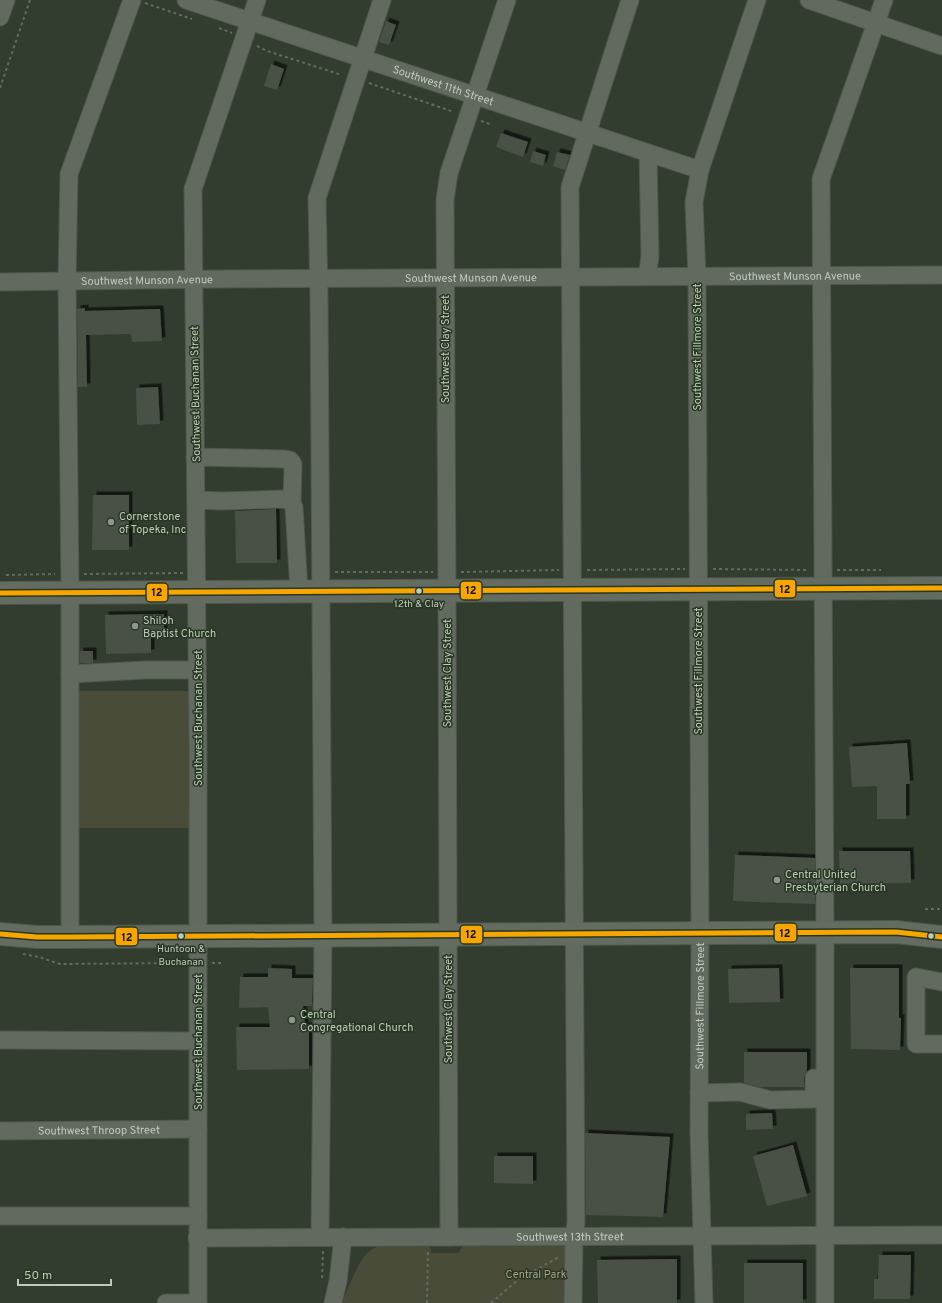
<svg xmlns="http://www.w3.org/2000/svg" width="942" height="1303" viewBox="0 0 942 1303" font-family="Overpass,sans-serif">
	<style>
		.green { fill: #484c38 }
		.building { fill: #495146; filter: url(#shadow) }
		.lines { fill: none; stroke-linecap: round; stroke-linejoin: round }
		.minor-casing { stroke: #4f564d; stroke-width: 19 }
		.major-casing { stroke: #4f584d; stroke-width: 24 }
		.path { stroke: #636a60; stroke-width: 2; stroke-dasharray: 3 3; stroke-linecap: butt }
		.minor { stroke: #626a60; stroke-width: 17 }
		.major { stroke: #646c62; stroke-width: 22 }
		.bus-1-casing { stroke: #273722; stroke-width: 8 }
		.bus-1 { stroke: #f7a600; stroke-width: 5 }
		.poi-dot { fill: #8d998a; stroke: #273722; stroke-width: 1.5 }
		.bus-dot { fill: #becbbb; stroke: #273722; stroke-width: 1.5 }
		.labels { text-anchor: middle; stroke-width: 3; stroke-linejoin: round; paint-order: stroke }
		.bus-label { font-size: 10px; fill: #becbbb; stroke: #273722 }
		.street-label { font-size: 11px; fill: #becbbb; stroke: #273722 }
		.poi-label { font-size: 11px; fill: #becbbb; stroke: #273722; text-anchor: start }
		.park-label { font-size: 11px; fill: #ae9d90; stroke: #273722 }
		.line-badge { stroke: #273722; stroke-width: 1.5 }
		.pale-badge-label { font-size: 11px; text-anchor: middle; font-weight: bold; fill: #111 }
	</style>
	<defs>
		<filter id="shadow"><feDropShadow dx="3.5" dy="-3.5" stdDeviation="0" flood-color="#0009"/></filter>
	</defs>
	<rect width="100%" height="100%" fill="#323c2f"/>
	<path class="green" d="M74,691H188L189,828H75Z
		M569,1243V1303H342C348,1289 359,1257 372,1249C388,1240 413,1245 430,1246L431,1253H458L463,1246L468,1245Z"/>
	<path class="building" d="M386,21L396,25L389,45L379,42Z
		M271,64L284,69L277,90L264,86Z
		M501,133L528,142L523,157L496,147Z
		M533,151L546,155L543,166L530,162Z
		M557,152L570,155L565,170L553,166Z
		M85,308V311L160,309L162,341L132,342L131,334L86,335L87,387H78L77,309Z
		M158,387L160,424L137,425L136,388Z
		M93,495H129V550H92Z
		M276,509L277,563H236L235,511Z
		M164,614V638H151V653L106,654L105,615Z
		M80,651H93V663H80Z
		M907,743L910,784H906V819H877V786L852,787L849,747Z
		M839,851H910L911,883L840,884Z
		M735,855L815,858V904L733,901Z
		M268,968L292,969V978H313L312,1006H303L305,1026H309V1069L237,1070L236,1027H270L268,1007L239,1008L240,977H268Z
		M779,968L780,1002L729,1003L728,969Z
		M850,968H899V1018H901L900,1050L851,1049Z
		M744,1052H807V1071L804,1078V1087H760L744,1083Z
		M772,1113L773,1129L746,1130V1114Z
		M585,1133L670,1137L663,1217L586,1215Z
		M793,1145L807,1196L767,1206L753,1156Z
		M494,1156H533V1184L494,1183Z
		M879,1255H911L910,1299H874V1279H878Z
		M677,1259V1303H598L597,1260Z
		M744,1263H803V1303H744Z"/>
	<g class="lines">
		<defs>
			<g id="minor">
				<path id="s1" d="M186,0L700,170"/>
				<path d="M809,0L942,46"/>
				<path d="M0,17L6,0"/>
				<path d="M647,276L650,257L648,153"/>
				<path id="s2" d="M0,282L219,279L942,275"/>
				<path d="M195,457L285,459L290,460L293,464L292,503"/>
				<path d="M196,500L221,501L285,499L291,502L294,507L299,591"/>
				<path d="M70,674L145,670H197"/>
				<path d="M70,937V592L67,281L69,174L132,0"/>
				<path d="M942,982L916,977V1044H942"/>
				<path d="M0,1040L198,1041"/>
				<path d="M699,1093L740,1092L770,1100L814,1099V1078"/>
				<path id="s3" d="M0,1131L198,1129"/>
				<path d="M0,1216H198"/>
				<path d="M320,1237L323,935L319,296L317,198L382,0"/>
				<path d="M449,1237L447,591L445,200L449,173L507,0"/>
				<path id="s4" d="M197,1238L942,1235"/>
				<path d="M166,1303H198"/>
				<path d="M198,1303V753L193,189L257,0"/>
				<path d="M333,1303L338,1281L343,1237"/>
				<path d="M573,1303L574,1236L576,1222L570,187L630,0"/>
				<path id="s5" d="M704,1303L699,1132L700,933L697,277L694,202L700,170L757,0"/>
				<path d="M825,1303V933L821,179L884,0"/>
			</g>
			<path id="major" d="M0,593L942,588
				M0,934L37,937H70L896,932L942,937"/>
		</defs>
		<use href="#minor" class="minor-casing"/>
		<use href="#major" class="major-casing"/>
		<path class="path" d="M145,3L192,19
			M219,28L232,33
			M257,46L267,51L342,75
			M369,83L454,112
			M0,88L30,0
			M481,121L492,125
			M713,569L809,570
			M587,570L685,569
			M837,570H881
			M335,572H433
			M461,572L559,570
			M84,574L183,573
			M6,575L55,574
			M925,909H942
			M23,954L39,957L60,964L183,963
			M212,963H224
			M322,1252H323L322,1281
			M427,1303L428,1250
			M491,1303L519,1279L559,1257"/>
		<use href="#minor" class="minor"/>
		<use href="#major" class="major"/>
		<defs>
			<path id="bus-1" d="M0,593L942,588
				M0,934L37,937H70L896,932L942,937"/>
		</defs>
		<use href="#bus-1" class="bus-1-casing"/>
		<use href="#bus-1" class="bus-1"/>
	</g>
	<g class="poi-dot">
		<circle cx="111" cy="522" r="4"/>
		<circle cx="135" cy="626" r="4"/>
		<circle cx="777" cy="880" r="4"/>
		<circle cx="292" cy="1020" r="4"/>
	</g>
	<g class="bus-dot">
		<circle cx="419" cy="591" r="3.5"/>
		<circle cx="181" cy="936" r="3.5"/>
		<circle cx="931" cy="936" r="3.5"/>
	</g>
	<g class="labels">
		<g class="bus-label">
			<text x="419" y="607">12th &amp; Clay</text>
			<text x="181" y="952">Huntoon &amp;<tspan x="181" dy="13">Buchanan</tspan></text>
		</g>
		<g class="street-label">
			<text dy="4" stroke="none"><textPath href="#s1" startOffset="271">Southwest 11th Street</textPath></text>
			<text dy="4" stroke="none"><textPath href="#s2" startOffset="795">Southwest Munson Avenue</textPath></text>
			<text dy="4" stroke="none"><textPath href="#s2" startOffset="471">Southwest Munson Avenue</textPath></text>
			<text dy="4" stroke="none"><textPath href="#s2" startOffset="147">Southwest Munson Avenue</textPath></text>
			<text transform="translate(697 347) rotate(-90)" y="4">Southwest Fillmore Street</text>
			<text transform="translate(445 349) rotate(-90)" y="4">Southwest Clay Street</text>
			<text transform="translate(195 394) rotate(-91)" y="4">Southwest Buchanan Street</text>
			<text transform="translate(698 671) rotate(-90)" y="4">Southwest Fillmore Street</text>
			<text transform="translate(447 673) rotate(-90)" y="4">Southwest Clay Street</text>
			<text transform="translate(198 718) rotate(-90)" y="4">Southwest Buchanan Street</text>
			<text dy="4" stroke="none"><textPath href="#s5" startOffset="297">Southwest Fillmore Street</textPath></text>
			<text transform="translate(448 1009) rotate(-90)" y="4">Southwest Clay Street</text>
			<text transform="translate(198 1042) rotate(-90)" y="4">Southwest Buchanan Street</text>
			<text dy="4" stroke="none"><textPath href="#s3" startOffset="99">Southwest Throop Street</textPath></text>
			<text dy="4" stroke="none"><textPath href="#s4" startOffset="373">Southwest 13th Street</textPath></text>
		</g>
		<g class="poi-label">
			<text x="119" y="520">Cornerstone<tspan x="119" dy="13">of Topeka, Inc</tspan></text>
			<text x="143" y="624">Shiloh<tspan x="143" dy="13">Baptist Church</tspan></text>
			<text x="785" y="878">Central United<tspan x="785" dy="13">Presbyterian Church</tspan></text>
			<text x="300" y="1018">Central<tspan x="300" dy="13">Congregational Church</tspan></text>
		</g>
		<g class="park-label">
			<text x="536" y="1278">Central Park</text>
		</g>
	</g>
	<g class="line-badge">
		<rect x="774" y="579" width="22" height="19" rx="4" fill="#f7a600"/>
		<rect x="460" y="581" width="22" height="19" rx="4" fill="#f7a600"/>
		<rect x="146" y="583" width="22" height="19" rx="4" fill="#f7a600"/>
		<rect x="774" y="923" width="23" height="19" rx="4" fill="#f7a600"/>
		<rect x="460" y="925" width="23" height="19" rx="4" fill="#f7a600"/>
		<rect x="115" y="927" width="23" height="19" rx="4" fill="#f7a600"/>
	</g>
	<g class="pale-badge-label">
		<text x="785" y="593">12</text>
		<text x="471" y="594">12</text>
		<text x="157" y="596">12</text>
		<text x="785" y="937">12</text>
		<text x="471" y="938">12</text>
		<text x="127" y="941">12</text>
	</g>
	<path d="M18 1279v6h93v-6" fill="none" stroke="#becbbb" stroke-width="2"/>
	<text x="24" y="1279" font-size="12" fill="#becbbb" stroke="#273722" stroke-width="3" paint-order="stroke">50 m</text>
</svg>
